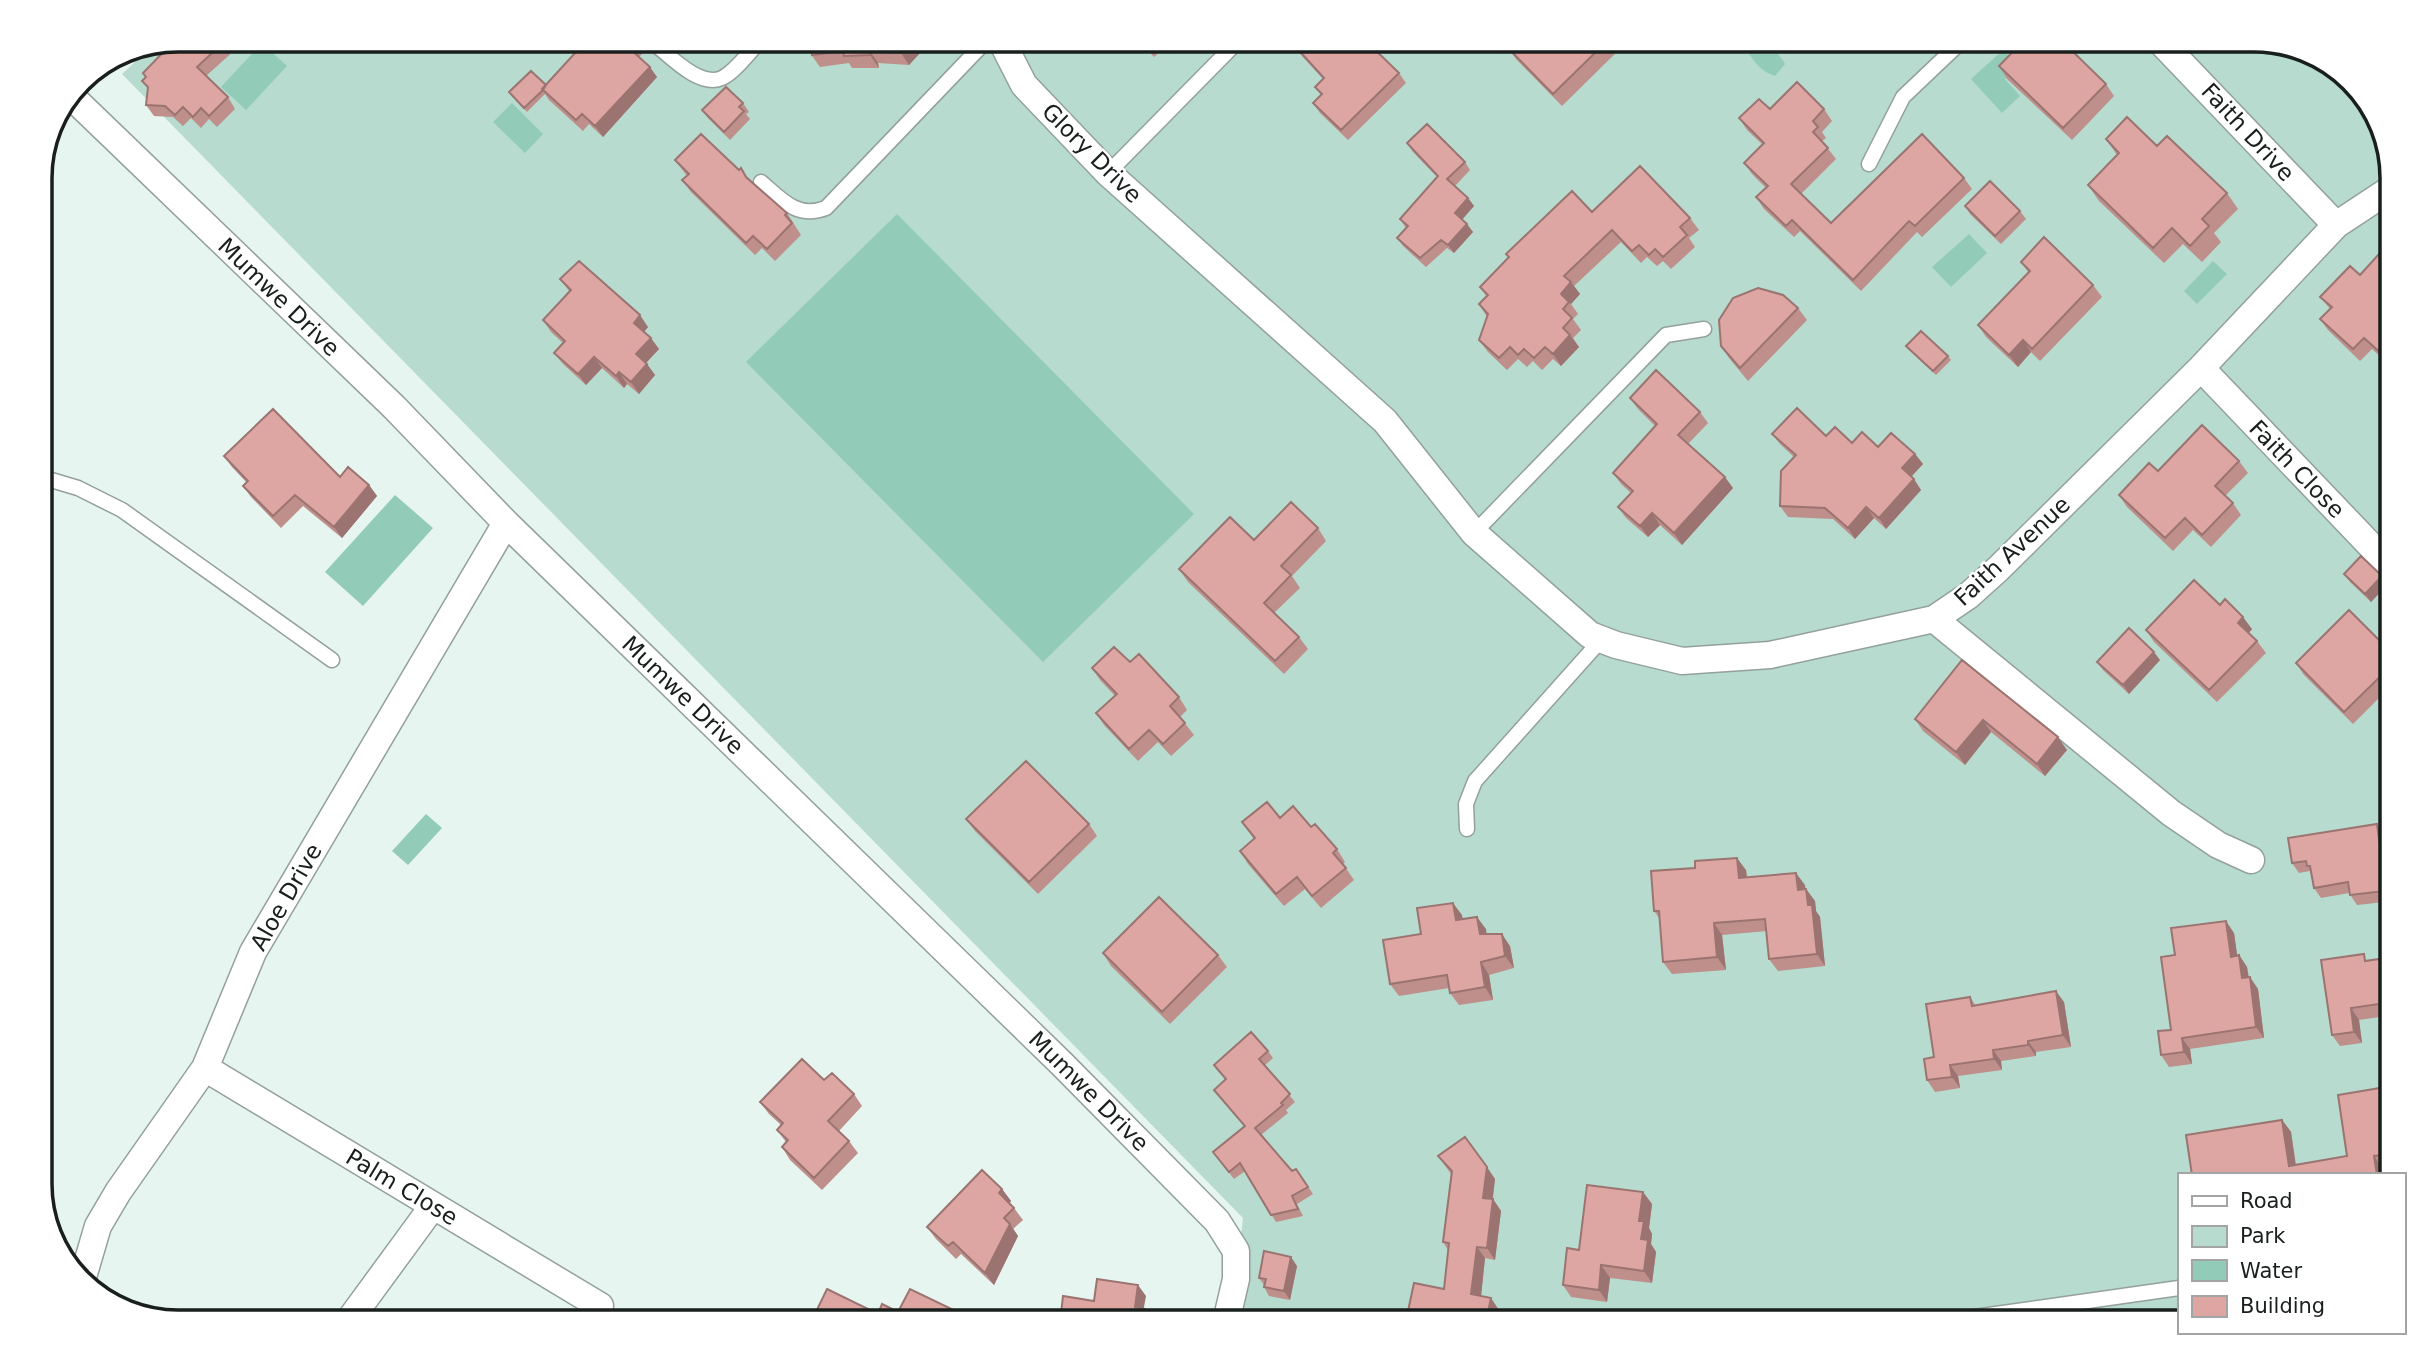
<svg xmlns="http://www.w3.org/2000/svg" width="2433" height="1362" viewBox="0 0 2433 1362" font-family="'DejaVu Sans',sans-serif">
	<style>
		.green { fill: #b7dbce }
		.water { fill: #92ccb8 }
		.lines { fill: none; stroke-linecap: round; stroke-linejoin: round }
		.service-casing { stroke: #93a09b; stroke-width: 17 }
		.minor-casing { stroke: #93a09b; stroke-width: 29 }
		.service { stroke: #fff; stroke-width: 14 }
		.minor { stroke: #fff; stroke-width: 26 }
		.wall { fill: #be8f8b }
		.shaded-wall { fill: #9b7471 }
		.building { fill: #dda6a2; stroke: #9b7471; stroke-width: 2 }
		.labels { text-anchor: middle; stroke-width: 5; stroke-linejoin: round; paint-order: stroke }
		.street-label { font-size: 23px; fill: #191f1d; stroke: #fff }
		.rim { fill: none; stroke: #191f1d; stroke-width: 3.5 }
	</style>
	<rect width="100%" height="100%" fill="#e7f5f0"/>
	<path class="green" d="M178,40H2255L2323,59L2370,102L2392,170L2393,1175H2179V1322H1231L1243,1218L122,74L153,45Z"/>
	<path class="water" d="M1753,40C1766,41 1779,53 1785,64L1775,76C1761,71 1754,63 1747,50Z
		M262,43L287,66L246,110L221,87Z
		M2003,50L2018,66L2005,79L2020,96L2002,113L1971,79Z
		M512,103L543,134L525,153L493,122Z
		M897,214L1194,514L1043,662L746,362Z
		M1969,234L1987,253L1951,287L1932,267Z
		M2213,261L2227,274L2197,304L2184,291Z
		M395,495L433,528L363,606L325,572Z
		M426,814L442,828L408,865L392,851Z"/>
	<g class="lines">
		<defs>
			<path id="service" d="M656,45C671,57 700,88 722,78C735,72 750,51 761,40
				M1869,164L1903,97L1963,40
				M1108,173L1239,40
				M761,182C782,200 797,219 826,208L987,40
				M41,477L78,488L122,510L332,660
				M1474,533L1666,335L1704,329
				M1467,829L1466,804L1475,781L1601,640
				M1939,1322L2179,1288"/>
			<path id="minor" d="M1001,40L1024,85L1108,173L1385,421L1474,533L1590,635L1616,645L1682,661L1770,655L1934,619L1968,596L1998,569L2201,368L2336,225L2392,188
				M2159,40L2336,225
				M71,96L394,407L506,523L1062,1064L1217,1221L1236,1251V1279L1226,1322
				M2201,368L2393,569
				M1934,619L2171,813L2218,845L2251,860
				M205,1068L600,1306
				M83,1277L98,1226L118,1192L205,1068L253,952L506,523
				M348,1322L433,1206"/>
		</defs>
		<use href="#service" class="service-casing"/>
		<use href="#minor" class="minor-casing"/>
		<use href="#service" class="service"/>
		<use href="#minor" class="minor"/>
	</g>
	<path class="wall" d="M178,40H246L206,76L228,97L235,109L217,127L209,119L201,128L191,118L183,126L173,117L154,116L146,105L148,89L142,81L146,77L172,43L171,42Z
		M587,40H649L647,49L639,57L657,77L603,137L589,124L583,131L549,100L545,94L527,112L509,92L546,85Z
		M803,40H932L909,65L878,63L879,68H852L849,63L820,67L803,43Z
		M1138,40H1172L1154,57Z
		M1173,40H1196L1183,52Z
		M1299,40H1380L1373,47L1399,73L1406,83L1348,140L1320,113L1313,103L1321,95L1315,87L1323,79L1301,55L1294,45Z
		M1514,40H1629L1562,106L1516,59L1507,47Z
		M1688,40H1699L1693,46Z
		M2024,40H2069L2074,48L2071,51L2106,84L2114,96L2072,140L2007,79L1999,66Z
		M743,103L749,112L746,114L750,119L730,140L708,118L702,110Z
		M1770,109H1824L1832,121L1822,132L1826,138L1822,141L1836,159L1801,194L1831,223L1964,178L1972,189L1922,237L1917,232L1861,291L1800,231L1794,237L1764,209L1756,197L1766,188L1752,174L1744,163L1763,145L1747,130L1739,118Z
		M2106,139L2157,146L2227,193L2238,209L2214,233L2221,242L2202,262L2183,244L2164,263L2099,201L2088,185L2117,155Z
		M1407,143L1465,162L1470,170L1455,186L1468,198L1474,206L1462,219L1473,232L1454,253L1447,248L1426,267L1403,246L1397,238L1406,228L1400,219L1437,177L1413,152Z
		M675,160L739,170L741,168L748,179L787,213L801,235L775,261L762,248L755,255L691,192L682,180L687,176Z
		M1965,206L2020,211L2026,219L2001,244L1970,214Z
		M1592,212L1690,218L1699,230L1689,238L1695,247L1671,269L1663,261L1657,266L1647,257L1641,263L1621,242L1574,286L1580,294L1571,304L1578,314L1573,319L1581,330L1573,338L1579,347L1561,366L1553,359L1542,370L1533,361L1527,367L1518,359L1507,370L1488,352L1479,340L1487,317L1479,304L1486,296L1480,287L1509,258L1506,254Z
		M2392,227L2393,368L2372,349L2360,361L2328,330L2320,319L2330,309L2320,297L2360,275L2388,245L2383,237Z
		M2021,262L2093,285L2102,297L2040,361L2031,352L2018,367L1986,337L1978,325L2028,272Z
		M560,279L648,327L644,332L659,349L646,363L655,375L639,394L627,384L624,388L602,368L586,385L563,364L554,353L563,343L551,332L543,320L569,291Z
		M1798,308L1807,320L1748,381L1729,358L1721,346Z
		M1906,346L1948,356L1951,360L1936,375L1909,350Z
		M1630,398L1700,412L1708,423L1688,444L1733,488L1682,545L1660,525L1648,537L1626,518L1618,507L1631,493L1621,484L1613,473L1655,426L1638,409Z
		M1772,434L1826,436L1852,443L1915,454L1923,464L1911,477L1921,490L1886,529L1874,518L1855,539L1833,519L1788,517L1780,506L1794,457L1780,444Z
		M224,456L340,477L369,485L377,496L342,538L303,506L281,528L251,497L243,486L247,483L232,467Z
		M2239,461L2248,473L2225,496L2233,503L2241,515L2211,547L2193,530L2173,551L2127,507L2119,495L2158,471Z
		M1318,528L1326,541L1292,576L1300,588L1274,613L1299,637L1308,649L1284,674L1188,582L1179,569L1254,540Z
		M2344,574L2382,576L2388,584L2371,602L2350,582Z
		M2220,605L2252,629L2249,633L2257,641L2266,653L2217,702L2154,642L2146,630Z
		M2393,654V684L2353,724L2304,675L2296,663Z
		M1962,660L2067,750L2045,776L1991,732L1965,765L1923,731L1915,719Z
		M2160,660L2129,694L2103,670L2097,662Z
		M1130,662L1179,697L1187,710L1180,717L1194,735L1171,756L1158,742L1138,761L1104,725L1096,713L1115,696L1100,680L1092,668Z
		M1280,818L1311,827L1337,849L1345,862L1343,864L1354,880L1321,908L1305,889L1284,906L1248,864L1240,851L1254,839L1242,822Z
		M966,819L1089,824L1097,836L1038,894L975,831Z
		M2377,824L2384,834L2387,860L2393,859V901L2357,905L2349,893L2321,898L2314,888L2310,871L2299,873L2292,863Z
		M1746,870L1747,877L1805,885V889H1806L1815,901L1816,911L1820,917L1825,966L1778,971L1769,959L1767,931L1722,935L1726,970L1672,974L1663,962L1660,919L1654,911Z
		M1462,915V919L1486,929V934L1510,946L1514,968L1489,975L1493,1000L1459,1005L1450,993L1449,988L1399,996L1390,984L1421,934Z
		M2234,933L2237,956L2239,955L2247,967L2249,977L2258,989L2264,1038L2190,1049L2192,1064L2169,1067L2161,1055L2171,1030L2175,955Z
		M1103,953L1218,955L1227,967L1170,1024L1111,966Z
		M2393,957V1015L2359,1020L2362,1043L2340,1046L2332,1035L2369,960Z
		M1970,997L1976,1006L2064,1002L2071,1047L2036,1052V1056L2001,1061L2002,1070L1958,1076L1960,1088L1935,1092L1927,1080L1934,1057Z
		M1268,1051L1273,1058L1265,1065L1295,1102L1286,1110L1288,1113L1261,1135L1292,1171L1296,1169L1313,1194L1297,1204L1303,1216L1276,1222L1245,1171L1234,1179L1213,1152L1244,1126L1214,1090L1226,1079L1214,1065Z
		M824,1080L854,1094L862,1106L839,1131L849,1141L858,1153L822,1190L790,1160L782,1147L786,1142L777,1130L781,1125L769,1114L760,1102Z
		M2393,1099V1167L2382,1168L2192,1175L2282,1120L2291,1132L2296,1165L2347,1156L2388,1100Z
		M1438,1156L1495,1179L1493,1199L1501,1211L1495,1260L1485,1258L1481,1296L1499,1310L1498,1314L1504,1322H1416L1408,1311L1444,1289L1448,1250L1443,1242L1451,1174Z
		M1002,1189L1011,1201L1010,1203L1014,1208L1023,1220L1013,1229L1018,1236L994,1285L961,1254L956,1259L936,1239L927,1227Z
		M1643,1192L1652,1204L1649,1228L1652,1234L1651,1244L1656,1252L1652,1283L1610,1278L1607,1302L1571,1297L1563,1285L1579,1250Z
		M1297,1266L1290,1300L1269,1296L1264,1287V1285L1259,1278Z"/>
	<path class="shaded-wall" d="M641,40H649L647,49Z
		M912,40H932L909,65L901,53Z
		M2061,40H2069L2074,48L2069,53Z
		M870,51L878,63L879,68L870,55Z
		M650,67L657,77L603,137L595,126Z
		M1468,198L1474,206L1461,221L1455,213Z
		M1467,224L1473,232L1454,253L1448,245Z
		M1571,282L1580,294L1571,304L1561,294Z
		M640,315L648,327L642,334L634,323Z
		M1570,335L1579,347L1561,366L1553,354Z
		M651,338L659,349L644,365L636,354Z
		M2023,340L2031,352L2018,367L2009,355Z
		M594,357L602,368L586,385L578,374Z
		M647,364L655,375L639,394L631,382Z
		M619,372L627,384L624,388L616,376Z
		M1915,454L1923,464L1909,479L1902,468Z
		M1725,477L1733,488L1682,545L1674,533Z
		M1914,479L1921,490L1886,529L1879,518Z
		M369,485L377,496L342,538L334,527Z
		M1866,507L1874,518L1855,539L1848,528Z
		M1652,513L1660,525L1648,537L1640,526Z
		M2382,576L2388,584L2371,602L2365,594Z
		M2243,617L2252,629L2247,635L2238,623Z
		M2154,652L2160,660L2129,694L2123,685Z
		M1983,720L1991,732L1965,765L1956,752Z
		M2058,737L2067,750L2045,776L2037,764Z
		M2377,824L2384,834L2389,871L2382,861Z
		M1737,858L1746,870L1748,890L1739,878Z
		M1796,873L1805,885L1807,902L1798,890Z
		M1806,889L1815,901L1816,911L1820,917L1825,966L1817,954Z
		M1453,903L1462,915L1465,932L1456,920Z
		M1477,917L1486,929L1488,946L1480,934Z
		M2226,921L2234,933L2239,968L2231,957Z
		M1714,923L1722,935L1726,970L1717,957Z
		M1502,934L1510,946L1514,968L1505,956Z
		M2239,955L2247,967L2250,990L2242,978Z
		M1481,962L1489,975L1493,1000L1485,987Z
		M2250,977L2258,989L2264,1038L2256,1027Z
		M2056,991L2064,1002L2071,1047L2063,1035Z
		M2351,1008L2359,1020L2362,1043L2354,1032Z
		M2182,1038L2190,1049L2192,1064L2184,1052Z
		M2028,1041L2036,1052V1056L2028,1045Z
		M1993,1050L2001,1061L2002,1070L1994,1059Z
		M1950,1065L1958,1076L1960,1088L1952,1077Z
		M2380,1088L2388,1100L2382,1101Z
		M2282,1120L2291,1132L2297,1175L2289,1166Z
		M2374,1156L2382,1168L2383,1175H2377Z
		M1487,1167L1495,1179L1491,1209L1483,1198Z
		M1002,1189L1011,1201L1007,1205L999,1193Z
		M1643,1192L1652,1204L1649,1228L1652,1234L1651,1244L1656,1252L1652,1283L1644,1271L1639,1221Z
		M1493,1199L1501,1211L1495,1260L1487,1248Z
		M1010,1224L1018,1236L994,1285L985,1273Z
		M1477,1247L1485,1258L1480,1306L1471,1294Z
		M1291,1257L1297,1266L1290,1300L1284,1291Z
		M1601,1265L1610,1278L1607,1302L1599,1290Z
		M1138,1285L1146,1296L1142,1318L1135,1307Z
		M1491,1298L1499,1310L1497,1322L1488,1312Z
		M1145,1309L1153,1320L1152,1322H1143Z
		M1499,1314L1504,1322H1497Z
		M964,1315L968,1322H961Z"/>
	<path class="building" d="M178,40H226L197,67L228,97L209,116L201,108L193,117L183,107L175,115L165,106L146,105L148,87L142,81L146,77L143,73L173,42V41Z
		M587,40H637L629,48L650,67L595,126L582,114L576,120L542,89Z
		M803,40H912L901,53L870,51V55L844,56L843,51L812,55L811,43H803Z
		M1141,40H1151L1146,45Z
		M1299,40H1365L1399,73L1341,130L1313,103L1322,94L1315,87L1324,78L1294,45Z
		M1514,40H1608L1553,94L1507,47Z
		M2024,40H2061L2106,84L2063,128L1999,66Z
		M531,71L546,85L543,90L524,108L509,92Z
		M1797,82L1824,109L1813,121L1818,127L1813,132L1828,148L1791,184L1831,223L1922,134L1964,178L1915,226L1909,221L1853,280L1792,220L1786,226L1756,197L1768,186L1744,163L1764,143L1739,118L1759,99L1770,109Z
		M726,87L743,103L739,107L744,111L724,132L702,110Z
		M2127,117L2157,146L2167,136L2227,193L2202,219L2209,226L2190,246L2172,228L2153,248L2088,185L2119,153L2106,139Z
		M1427,124L1465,162L1447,179L1468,198L1455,213L1467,224L1448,245L1441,240L1420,258L1397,238L1408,226L1400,219L1438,176L1407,143Z
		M701,134L739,170L741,168L746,177L787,213L785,215L792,223L767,249L753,236L746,243L682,180L689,174L675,160Z
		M1640,166L1690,218L1680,227L1687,235L1663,257L1655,249L1649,255L1639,245L1632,251L1612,230L1564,276L1571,282L1561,294L1569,302L1563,309L1572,318L1563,328L1570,335L1553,354L1545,347L1534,358L1524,349L1518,355L1510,347L1499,358L1479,340L1488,314L1479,304L1488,295L1480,287L1509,257L1506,254L1572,191L1592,212Z
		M1990,181L2020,211L1995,236L1965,206Z
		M2392,227L2393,364L2364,338L2353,349L2320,319L2332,307L2320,297L2350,266L2360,275L2389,243L2383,237Z
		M2044,237L2093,285L2032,349L2023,340L2009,355L1978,325L2030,271L2021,262Z
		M579,261L640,315L634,323L651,338L636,354L647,364L631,382L619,372L616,376L594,357L578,374L554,353L565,341L543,320L571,290L560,279Z
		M1758,288L1783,295L1798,308L1740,368L1721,346L1719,320L1733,298Z
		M1921,331L1948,356L1933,371L1906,346Z
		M1656,370L1700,412L1678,435L1725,477L1674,533L1652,513L1640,526L1618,507L1633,491L1613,473L1657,424L1630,398Z
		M1797,408L1826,436L1835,427L1852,443L1862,432L1878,447L1891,433L1915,454L1902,468L1914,479L1879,518L1866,507L1848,528L1825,508L1780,506L1781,471L1796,455L1772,434Z
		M273,409L340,477L348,467L369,485L334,527L295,495L273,516L243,486L248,481L224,456Z
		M2202,425L2239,461L2215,486L2233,503L2202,535L2185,518L2165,538L2119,495L2149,463L2158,471Z
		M1291,502L1318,528L1281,566L1291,575L1264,603L1299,637L1275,661L1179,569L1230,517L1254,540Z
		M2361,556L2382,576L2365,594L2344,574Z
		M2194,580L2220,605L2225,599L2243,617L2238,623L2257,641L2209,690L2146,630Z
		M2349,610L2393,654V664L2344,712L2296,663Z
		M2129,628L2154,652L2123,685L2097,662Z
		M1114,647L1130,662L1139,654L1179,697L1170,706L1185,723L1163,744L1149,730L1129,749L1096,713L1117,694L1092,668Z
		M1962,660L2058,737L2037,764L1983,720L1956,752L1915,719Z
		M1026,761L1089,824L1029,882L966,819Z
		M1267,802L1280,818L1293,806L1311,827L1315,824L1337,849L1333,853L1346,868L1312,896L1297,877L1276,894L1240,851L1255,838L1242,822Z
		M2377,824L2382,861L2393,859V890L2350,895L2348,882L2314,888L2310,866H2307L2306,861L2292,863L2288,838Z
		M1737,858L1739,878L1796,873L1798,890L1806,889L1808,905H1812L1817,954L1769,959L1765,919L1714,923L1717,957L1663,962L1659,911H1654L1651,871L1695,868V861Z
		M1159,897L1218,955L1162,1012L1103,953Z
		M1453,903L1456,920L1477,917L1480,934H1502L1505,956L1481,962L1485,987L1450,993L1447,975L1390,984L1383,940L1421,934L1417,908Z
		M2226,921L2231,957L2239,955L2242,978L2250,977L2256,1027L2182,1038L2184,1052L2161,1055L2158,1031L2171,1030L2161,957L2175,955L2171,928Z
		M2364,954L2365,961L2393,957V1002L2351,1008L2354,1032L2332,1035L2321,960Z
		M2056,991L2063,1035L2028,1041V1045L1993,1050L1994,1059L1950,1065L1952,1077L1927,1080L1924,1059L1934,1057L1926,1004L1970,997L1972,1006Z
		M1251,1032L1268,1051L1259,1059L1290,1094L1281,1103L1283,1105L1255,1128L1292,1171L1296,1169L1308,1187L1292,1196L1298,1209L1271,1215L1240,1163L1229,1172L1213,1152L1245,1126L1214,1090L1226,1079L1214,1065Z
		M802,1059L824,1080L832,1073L854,1094L828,1121L849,1141L814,1178L782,1147L788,1140L777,1130L783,1123L760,1102Z
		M2380,1088L2382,1101L2393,1099V1154L2374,1156L2377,1175H2192L2186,1135L2282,1120L2289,1166L2347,1156L2338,1095Z
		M1465,1137L1487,1167L1483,1198L1493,1199L1487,1248L1477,1247L1471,1294L1491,1298L1488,1312L1499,1314L1497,1322H1418L1419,1313L1408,1311L1414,1283L1444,1289L1449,1243L1443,1242L1452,1171L1438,1156Z
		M982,1170L1002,1189L999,1193L1014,1208L1004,1218L1010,1224L985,1273L953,1242L948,1246L927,1227Z
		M1587,1185L1643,1192L1639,1221H1644L1641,1239L1648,1240L1644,1271L1601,1265L1599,1290L1563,1285L1567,1248L1579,1250Z
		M1264,1251L1291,1257L1284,1291L1264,1287L1266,1279L1259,1278Z
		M1097,1279L1138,1285L1135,1307L1145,1309L1143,1322H1060L1063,1296L1094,1301Z
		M827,1289L878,1314L882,1304L898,1312L910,1289L964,1315L961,1322H811Z"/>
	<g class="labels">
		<g class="street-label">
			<text transform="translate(2248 132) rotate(47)" y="8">Faith Drive</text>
			<text transform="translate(1092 153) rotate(45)" y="8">Glory Drive</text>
			<text transform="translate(279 297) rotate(44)" y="8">Mumwe Drive</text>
			<text transform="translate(2297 469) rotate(46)" y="8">Faith Close</text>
			<text transform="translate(2012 551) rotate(-43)" y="8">Faith Avenue</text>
			<text transform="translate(683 695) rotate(44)" y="8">Mumwe Drive</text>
			<text transform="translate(286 897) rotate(-60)" y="8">Aloe Drive</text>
			<text transform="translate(1089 1091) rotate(45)" y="8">Mumwe Drive</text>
			<text transform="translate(402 1187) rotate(31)" y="8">Palm Close</text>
		</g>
	</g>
	<path d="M0 0H2433V1362H0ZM178 52H2254A126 126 0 0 1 2380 178V1184A126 126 0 0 1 2254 1310H178A126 126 0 0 1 52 1184V178A126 126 0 0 1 178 52Z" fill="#fff" fill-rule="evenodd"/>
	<path class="rim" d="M178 52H2254A126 126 0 0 1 2380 178V1184A126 126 0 0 1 2254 1310H178A126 126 0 0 1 52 1184V178A126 126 0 0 1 178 52Z"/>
	<rect x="2178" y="1173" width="228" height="161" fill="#ffffff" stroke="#a3a5a5" stroke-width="2"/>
	<rect x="2192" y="1196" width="35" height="10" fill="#ffffff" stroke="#a3a5a5" stroke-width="2"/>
	<text x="2240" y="1208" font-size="21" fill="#191f1d">Road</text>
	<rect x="2192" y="1226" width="35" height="21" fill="#b7dbce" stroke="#a3a5a5" stroke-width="2"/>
	<text x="2240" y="1243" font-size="21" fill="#191f1d">Park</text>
	<rect x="2192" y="1260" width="35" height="21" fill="#92ccb8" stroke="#a3a5a5" stroke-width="2"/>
	<text x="2240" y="1278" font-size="21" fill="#191f1d">Water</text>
	<rect x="2192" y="1296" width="35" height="21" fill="#dda6a2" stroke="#a3a5a5" stroke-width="2"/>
	<text x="2240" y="1313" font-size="21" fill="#191f1d">Building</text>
</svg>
